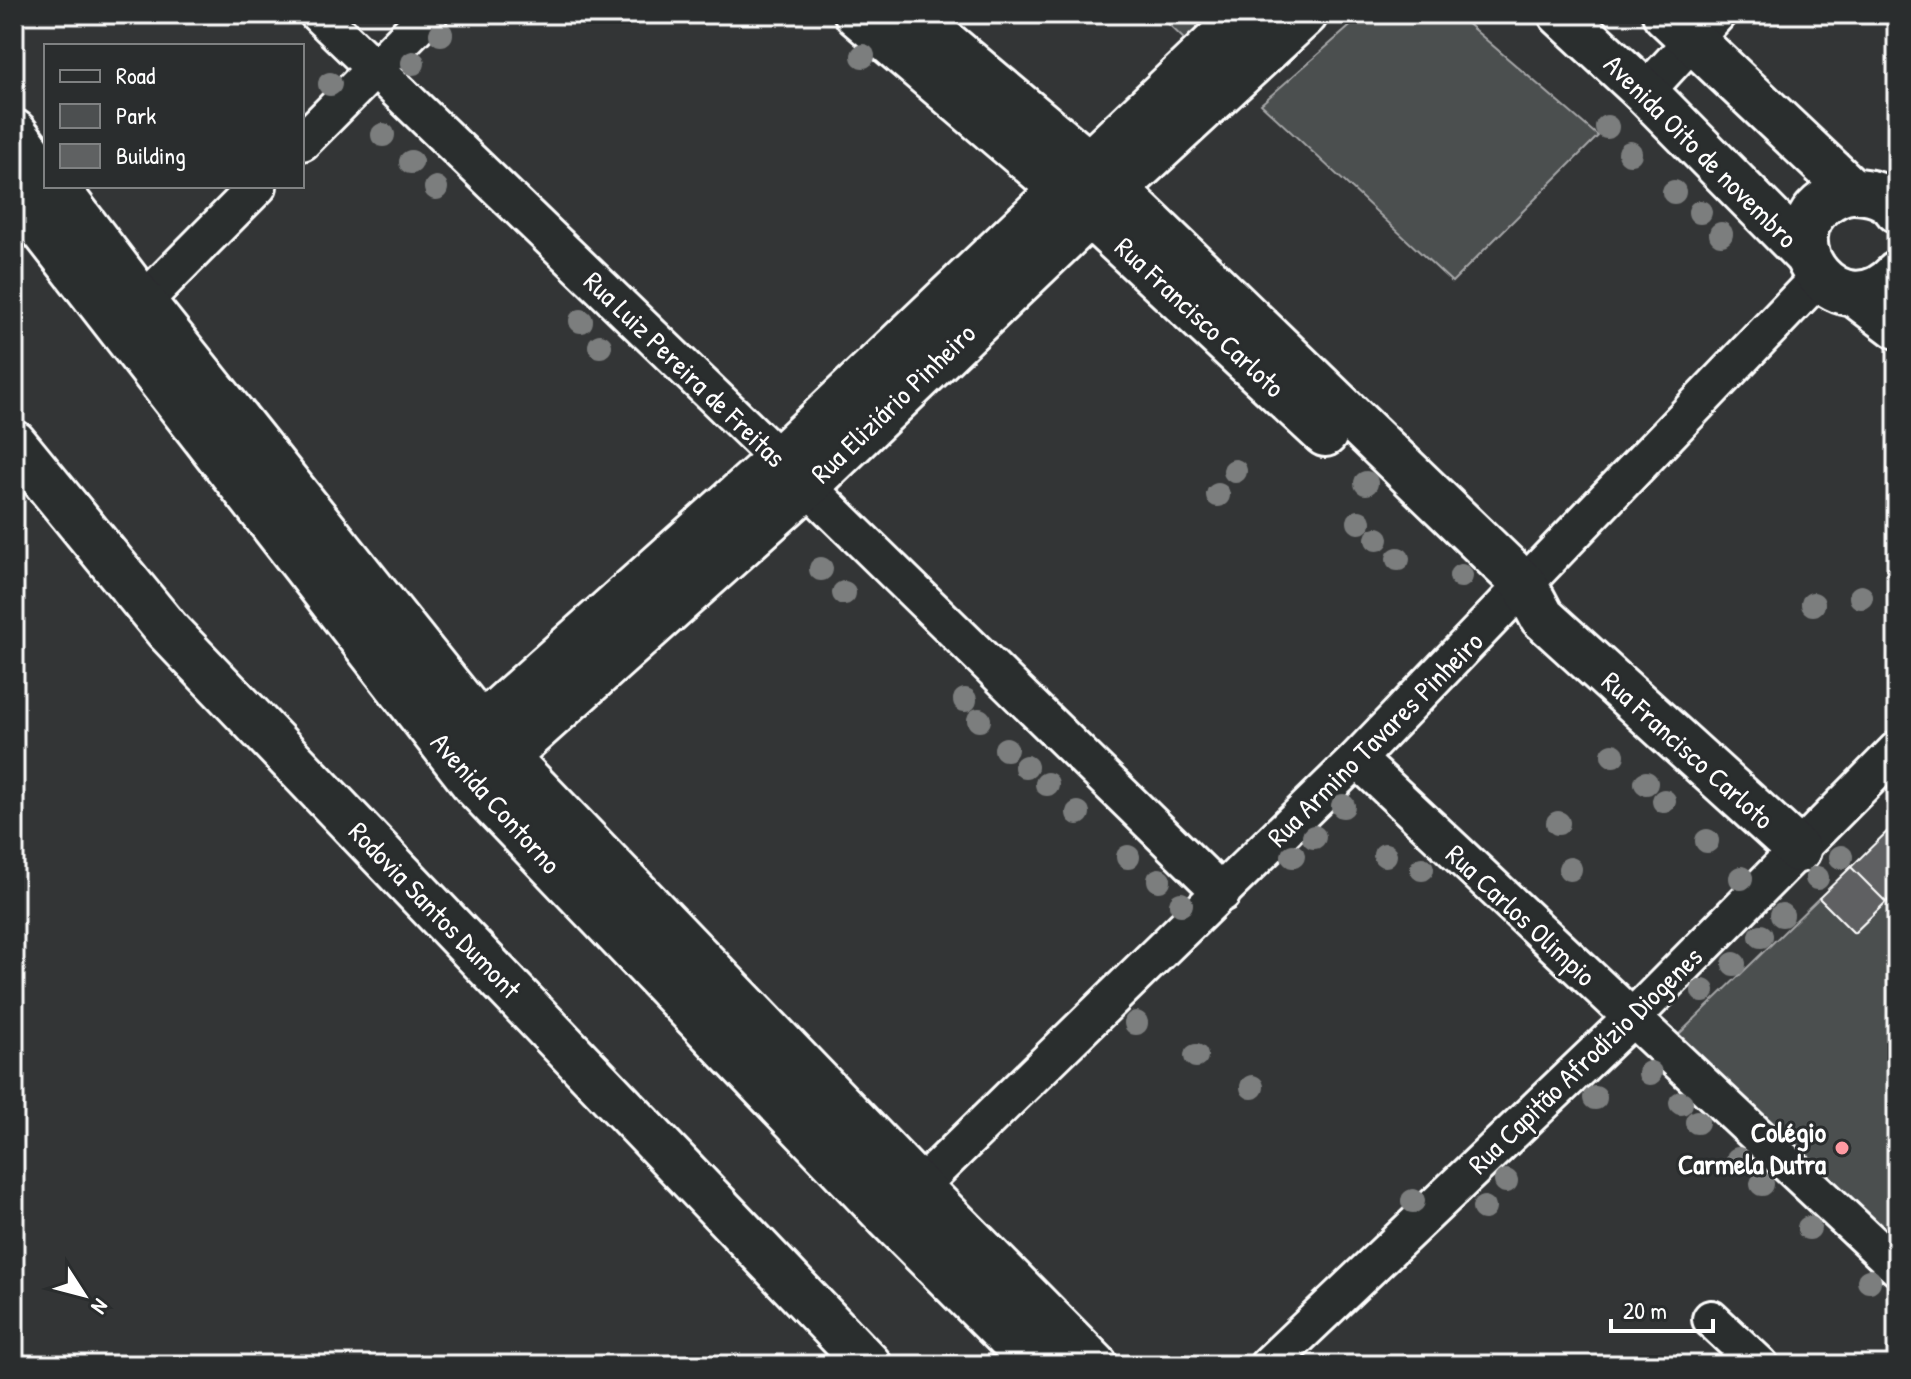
<svg xmlns="http://www.w3.org/2000/svg" width="1911" height="1379" viewBox="0 0 1911 1379" font-family="'Patrick Hand',sans-serif">
	<style>
		.green { fill: #4c4f50; stroke: #a6a7a8; stroke-width: 2 }
		.building { fill: #5f6162; stroke: #fff; stroke-width: 2 }
		.lines { fill: none; stroke-linecap: round; stroke-linejoin: round }
		.street-casing { stroke: #fff; stroke-width: 42 }
		.secondary-casing { stroke: #fff; stroke-width: 50 }
		.highway-casing { stroke: #fff; stroke-width: 50 }
		.street { stroke: #2a2d2e; stroke-width: 36 }
		.secondary { stroke: #2a2d2e; stroke-width: 44 }
		.highway { stroke: #2a2d2e; stroke-width: 44 }
		.tree { fill: #7c7e7e }
		.poi-dot { fill: #ff9aa2; stroke: #2a2d2e; stroke-width: 3 }
		.labels { text-anchor: middle; stroke-width: 6; stroke-linejoin: round; paint-order: stroke }
		.street-label { font-size: 28px; fill: #fff; stroke: #2a2d2e }
		.poi-label { font-size: 28px; font-weight: bold; fill: #fff; stroke: #2a2d2e; text-anchor: end }
	</style>
	<rect width="100%" height="100%" fill="#333536"/>
	<filter id="ink" filterUnits="userSpaceOnUse"><feTurbulence type="fractalNoise" baseFrequency=".0125" numOctaves="2"/><feDisplacementMap in="SourceGraphic" scale="16" xChannelSelector="R" yChannelSelector="G"/><feConvolveMatrix kernelMatrix="1 2 1 2 8 2 1 2 1" color-interpolation-filters="sRGB"/></filter>
	<g filter="url(#ink)">
		<path class="green" d="M1158,14H1224L1190,45Z
			M1364,14H1456L1598,136L1452,282L1261,104Z
			M1897,892V1260L1677,1036L1819,898L1854,933Z"/>
		<path class="building" d="M1897,822V892L1886,902L1851,867Z
			M1851,867L1886,902L1854,933L1819,898Z"/>
		<g class="lines">
			<defs>
				<path id="street" d="M318,14L779,459L1222,893
					M1645,92L1717,14
					M302,142L429,14
					M143,302L258,186
					M1357,759L1897,1267
					M919,1187L1357,759L1818,278
					M1711,1319L1760,1365
					M1268,1365L1631,1019L1897,750"/>
				<path id="secondary" d="M857,14L1063,190L1325,434
					M911,14L1089,164L1525,585L1542,617L1798,850
					M1561,14L1645,92L1806,255
					M1665,14L1851,190
					M14,132L46,174
					M55,186L143,302L505,756L919,1187L1095,1365
					M14,192L475,785L888,1217L1036,1365
					M1897,210C1888,196 1870,191 1853,191C1843,191 1833,196 1825,202C1769,242 1841,334 1897,274
					M1856,295L1897,326
					M460,745L779,459L1246,14
					M485,775L806,487L1115,190L1305,14"/>
				<path id="highway" d="M14,443L167,630L869,1365"/>
			</defs>
			<use href="#street" class="street-casing"/>
			<use href="#secondary" class="secondary-casing"/>
			<use href="#highway" class="highway-casing"/>
			<use href="#street" class="street"/>
			<use href="#secondary" class="secondary"/>
			<use href="#highway" class="highway"/>
		</g>
		<g class="tree">
			<circle cx="441" cy="34" r="12"/>
			<circle cx="863" cy="56" r="12"/>
			<circle cx="413" cy="63" r="12"/>
			<circle cx="330" cy="84" r="12"/>
			<circle cx="1607" cy="127" r="12"/>
			<circle cx="383" cy="135" r="12"/>
			<circle cx="1630" cy="153" r="12"/>
			<circle cx="411" cy="162" r="12"/>
			<circle cx="436" cy="188" r="12"/>
			<circle cx="1674" cy="192" r="12"/>
			<circle cx="1700" cy="212" r="12"/>
			<circle cx="1721" cy="234" r="12"/>
			<circle cx="581" cy="321" r="12"/>
			<circle cx="600" cy="346" r="12"/>
			<circle cx="1235" cy="471" r="12"/>
			<circle cx="1366" cy="483" r="12"/>
			<circle cx="1218" cy="495" r="12"/>
			<circle cx="1359" cy="522" r="12"/>
			<circle cx="1377" cy="539" r="12"/>
			<circle cx="1398" cy="559" r="12"/>
			<circle cx="821" cy="569" r="12"/>
			<circle cx="1461" cy="576" r="12"/>
			<circle cx="844" cy="593" r="12"/>
			<circle cx="1861" cy="597" r="12"/>
			<circle cx="1813" cy="604" r="12"/>
			<circle cx="965" cy="700" r="12"/>
			<circle cx="979" cy="720" r="12"/>
			<circle cx="1006" cy="749" r="12"/>
			<circle cx="1613" cy="755" r="12"/>
			<circle cx="1026" cy="767" r="12"/>
			<circle cx="1646" cy="783" r="12"/>
			<circle cx="1047" cy="784" r="12"/>
			<circle cx="1664" cy="801" r="12"/>
			<circle cx="1343" cy="806" r="12"/>
			<circle cx="1078" cy="813" r="12"/>
			<circle cx="1558" cy="823" r="12"/>
			<circle cx="1314" cy="837" r="12"/>
			<circle cx="1707" cy="841" r="12"/>
			<circle cx="1385" cy="855" r="12"/>
			<circle cx="1293" cy="856" r="12"/>
			<circle cx="1128" cy="857" r="12"/>
			<circle cx="1841" cy="857" r="12"/>
			<circle cx="1422" cy="869" r="12"/>
			<circle cx="1570" cy="869" r="12"/>
			<circle cx="1741" cy="878" r="12"/>
			<circle cx="1817" cy="878" r="12"/>
			<circle cx="1159" cy="880" r="12"/>
			<circle cx="1181" cy="904" r="12"/>
			<circle cx="1782" cy="915" r="12"/>
			<circle cx="1761" cy="936" r="12"/>
			<circle cx="1734" cy="964" r="12"/>
			<circle cx="1703" cy="991" r="12"/>
			<circle cx="1136" cy="1023" r="12"/>
			<circle cx="1196" cy="1056" r="12"/>
			<circle cx="1650" cy="1073" r="12"/>
			<circle cx="1252" cy="1087" r="12"/>
			<circle cx="1595" cy="1098" r="12"/>
			<circle cx="1681" cy="1103" r="12"/>
			<circle cx="1697" cy="1122" r="12"/>
			<circle cx="1738" cy="1159" r="12"/>
			<circle cx="1506" cy="1181" r="12"/>
			<circle cx="1762" cy="1184" r="12"/>
			<circle cx="1413" cy="1201" r="12"/>
			<circle cx="1484" cy="1208" r="12"/>
			<circle cx="1809" cy="1228" r="12"/>
			<circle cx="1869" cy="1281" r="12"/>
		</g>
	</g>
	<circle class="poi-dot" cx="1842" cy="1148" r="8"/>
	<g class="labels">
		<g class="street-label">
			<text transform="translate(1701 151) rotate(45)" y="10">Avenida Oito de novembro</text>
			<text transform="translate(1200 317) rotate(43)" y="10">Rua Francisco Carloto</text>
			<text transform="translate(685 369) rotate(44)" y="10">Rua Luiz Pereira de Freitas</text>
			<text transform="translate(893 403) rotate(-44)" y="10">Rua Eliziário Pinheiro</text>
			<text transform="translate(1375 739) rotate(-45)" y="10">Rua Armino Tavares Pinheiro</text>
			<text transform="translate(1688 750) rotate(42)" y="10">Rua Francisco Carloto</text>
			<text transform="translate(496 803) rotate(48)" y="10">Avenida Contorno</text>
			<text transform="translate(435 910) rotate(46)" y="10">Rodovia Santos Dumont</text>
			<text transform="translate(1521 915) rotate(43)" y="10">Rua Carlos Olimpio</text>
			<text transform="translate(1585 1060) rotate(-44)" y="10">Rua Capitão Afrodízio Diogenes</text>
		</g>
		<g class="poi-label">
			<text x="1826" y="1142">Colégio<tspan x="1826" dy="32">Carmela Dutra</tspan></text>
		</g>
	</g>
	<rect width="1911" height="1379" fill="none" stroke="#2a2d2e" stroke-width="48"/>
	<rect x="24" y="24" width="1863" height="1331" fill="none" stroke="#fff" stroke-width="3" filter="url(#ink)"/>
	<rect x="44" y="44" width="260" height="144" fill="#2a2d2e" stroke="#7f8182" stroke-width="2"/>
	<rect x="60" y="70" width="40" height="12" fill="#2a2d2e" stroke="#7f8182" stroke-width="2"/>
	<text x="116" y="84" font-size="24" fill="#ffffff">Road</text>
	<rect x="60" y="104" width="40" height="24" fill="#4c4f50" stroke="#7f8182" stroke-width="2"/>
	<text x="116" y="124" font-size="24" fill="#ffffff">Park</text>
	<rect x="60" y="144" width="40" height="24" fill="#5f6162" stroke="#7f8182" stroke-width="2"/>
	<text x="116" y="164" font-size="24" fill="#ffffff">Building</text>
	<g transform="translate(84 1295) rotate(126)" stroke="#2a2d2e" stroke-width="6" paint-order="stroke">
	<path d="M0-6L14 30L0 20L-14 30Z" fill="#ffffff"/>
	<text y="-12" font-size="22" font-weight="bold" text-anchor="middle" fill="#ffffff">N</text>
	</g>
	<path d="M1611 1319v12h102v-12" fill="none" stroke="#ffffff" stroke-width="4"/>
	<text x="1623" y="1319" font-size="24" fill="#ffffff" stroke="#2a2d2e" stroke-width="6" paint-order="stroke">20 m</text>
</svg>
